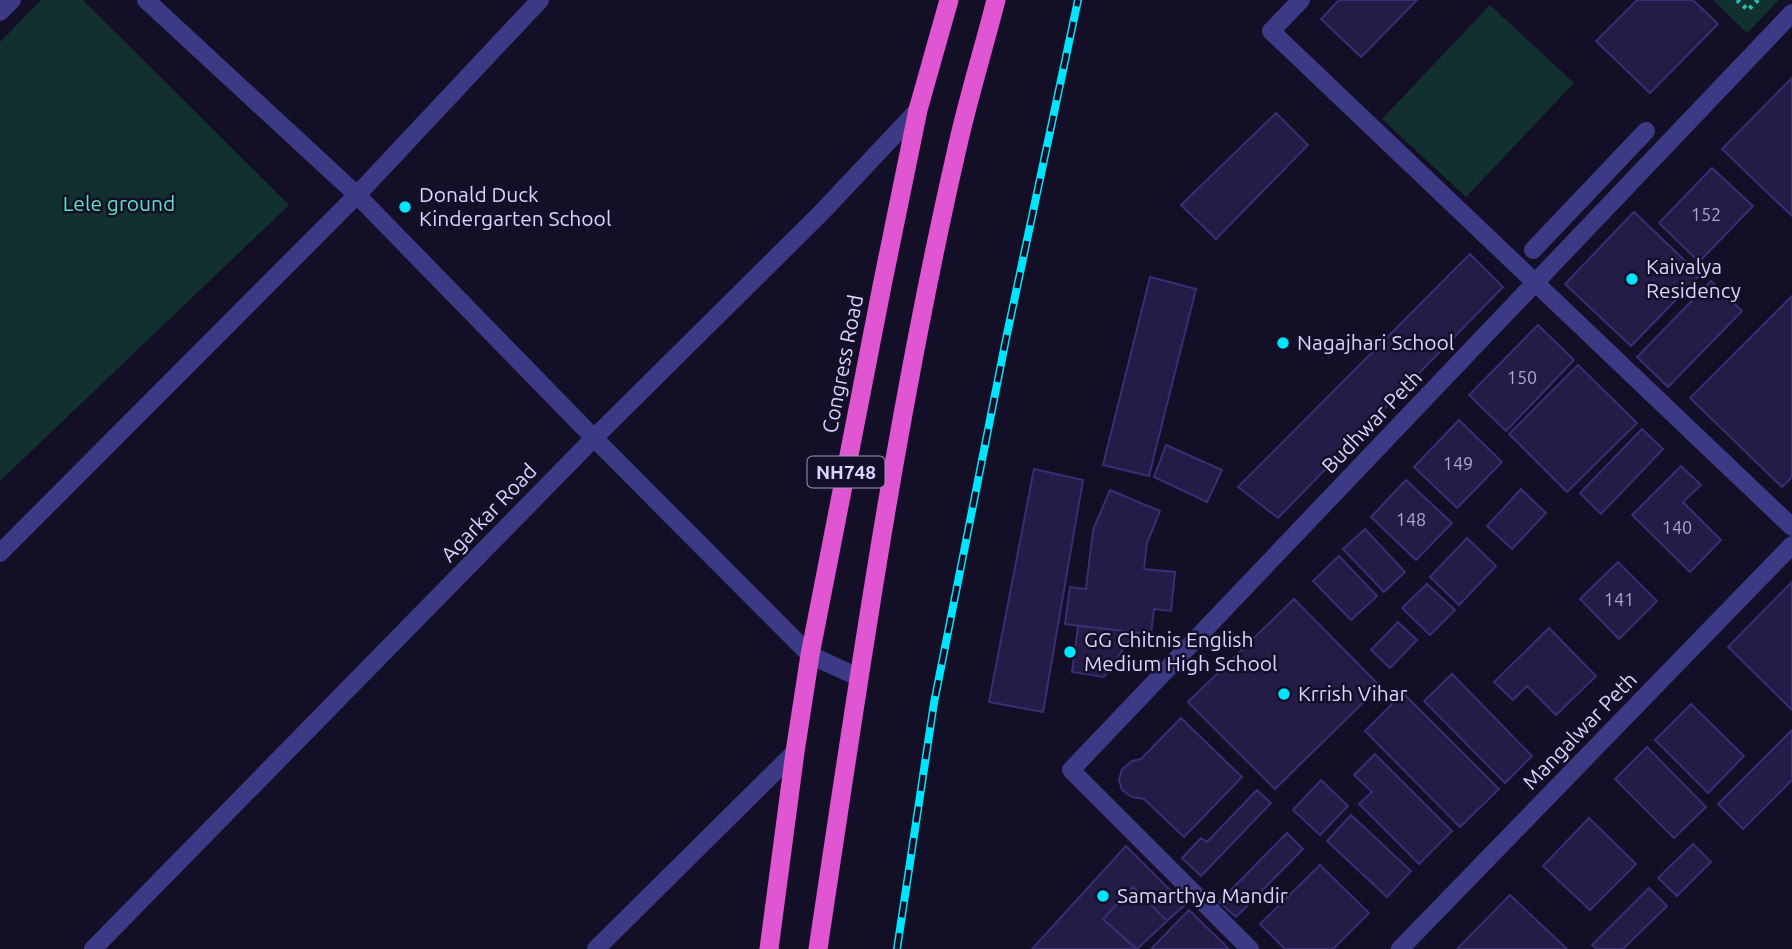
<svg xmlns="http://www.w3.org/2000/svg" width="1792" height="949" viewBox="0 0 1792 949" font-family="Ubuntu,sans-serif">
	<style>
		.green { fill: #12302f }
		.building { fill: #241b47; stroke: #3b2d73; stroke-width: 2 }
		.lines { fill: none; stroke-linecap: round; stroke-linejoin: round }
		.path { stroke: #2fb8b0; stroke-width: 4.5; stroke-dasharray: 3.5 5; stroke-linecap: butt }
		.minor { stroke: #3d3a85; stroke-width: 18 }
		.trunk { stroke: #e055d1; stroke-width: 19 }
		.rail-casing { stroke: #00e5ff; stroke-width: 8 }
		.rail { stroke: #130f26; stroke-width: 5; stroke-dasharray: 16; stroke-linecap: butt }
		.poi-dot { fill: #00e5ff; stroke: #130f26; stroke-width: 2.5 }
		.labels { text-anchor: middle; stroke-width: 5; stroke-linejoin: round; paint-order: stroke }
		.number-label { font-size: 18px; fill: #aca6d1 }
		.shield { fill: #130f26; stroke: #9e99be; stroke-width: 2 }
		.shield-label { font-size: 19px; font-weight: bold; fill: #d9d4ff }
		.poi-label { font-size: 21px; fill: #d9d4ff; stroke: #130f26; text-anchor: start }
		.park-label { font-size: 21px; fill: #5fe0c0; stroke: #130f26 }
		.street-label { font-size: 21px; fill: #d9d4ff; stroke: #130f26 }
	</style>
	<rect width="100%" height="100%" fill="#130f26"/>
	<path class="green" d="M41,0H83L289,205L0,481V42Z
		M1713,0H1779L1747,33Z
		M1490,5L1574,83L1466,197L1382,119Z"/>
	<path class="building" d="M1339,0H1417L1361,57L1321,19Z
		M1637,0H1693L1718,24L1650,93L1596,41Z
		M1792,78V216L1722,149Z
		M1276,113L1308,145L1216,239L1181,205Z
		M1712,168L1753,206L1699,262L1659,223Z
		M1634,212L1700,275L1631,346L1565,284Z
		M1470,254L1503,287L1278,518L1238,487Z
		M1150,277L1196,289L1149,476L1103,465Z
		M1711,281L1742,311L1668,387L1637,357Z
		M1792,296V477L1782,487L1690,398Z
		M1538,325L1574,360L1506,431L1469,395Z
		M1578,365L1637,423L1567,492L1509,434Z
		M1459,420L1502,462L1457,508L1414,467Z
		M1642,429L1663,449L1601,514L1580,493Z
		M1166,445L1222,470L1207,502L1154,477Z
		M1681,466L1701,485L1683,502L1721,540L1690,572L1632,515Z
		M1034,469L1083,480L1043,712L989,702Z
		M1406,480L1452,523L1416,560L1371,517Z
		M1521,489L1546,513L1512,549L1487,526Z
		M1110,490L1160,511L1147,543L1144,569L1175,572L1171,611L1154,609L1151,634L1065,624L1070,587L1086,589L1093,530Z
		M1365,529L1405,572L1384,592L1343,549Z
		M1467,538L1496,566L1459,605L1430,577Z
		M1339,556L1377,596L1351,620L1313,581Z
		M1618,562L1657,601L1619,639L1580,599Z
		M1792,582V710L1728,647Z
		M1427,584L1455,610L1430,635L1402,608Z
		M1294,599L1380,686L1275,789L1188,702Z
		M1398,622L1417,640L1390,668L1371,650Z
		M1078,626L1135,632L1104,677L1072,672Z
		M1549,628L1596,676L1556,715L1527,686L1513,700L1494,682Z
		M1452,674L1532,756L1505,783L1424,701Z
		M1403,693L1499,789L1460,827L1365,731Z
		M1691,704L1744,756L1708,793L1655,740Z
		M1181,718L1242,777L1184,837L1144,799L1132,797L1122,790L1119,780L1122,769L1132,761L1141,759Z
		M1792,730V780L1743,829L1718,804Z
		M1647,747L1706,807L1674,838L1615,779Z
		M1375,754L1452,831L1419,864L1359,804L1372,792L1354,775Z
		M1321,780L1348,806L1320,835L1293,810Z
		M1257,790L1271,803L1201,876L1182,858L1201,838L1207,842Z
		M1351,815L1411,871L1387,897L1327,841Z
		M1589,818L1636,864L1590,910L1543,866Z
		M1287,833L1303,849L1236,917L1219,902Z
		M1693,844L1711,862L1677,896L1658,878Z
		M1126,846L1185,905L1167,921L1133,887L1103,919L1136,949H1032Z
		M1320,865L1369,913L1333,949H1285L1260,924Z
		M1133,887L1167,921L1137,949L1103,919Z
		M1649,888L1667,906L1623,949H1597L1592,945Z
		M1510,895L1567,949H1457Z
		M1189,910L1229,949H1151Z"/>
	<g class="lines">
		<path class="path" d="M1737,0L1748,10L1758,0"/>
		<path class="minor" d="M146,0L357,195L594,438L810,655L858,677
			M1301,0L1271,31L1792,527
			M0,12L12,0
			M1533,250L1646,131
			M0,553L357,195L540,0
			M93,949L594,438L822,212L918,110
			M596,949L795,752
			M1250,949L1071,770L1792,13
			M1400,949L1792,545"/>
		<path class="trunk" d="M769,949L795,752L810,655L882,286L918,110L949,0
			M818,949C858,683 896,416 956,153C967,102 983,51 996,0"/>
		<defs>
			<path id="rail" d="M897,949L934,703L1006,339L1078,0"/>
		</defs>
		<use href="#rail" class="rail-casing"/>
		<use href="#rail" class="rail"/>
	</g>
	<g class="poi-dot">
		<circle cx="405" cy="207" r="7"/>
		<circle cx="1632" cy="279" r="7"/>
		<circle cx="1283" cy="343" r="7"/>
		<circle cx="1070" cy="652" r="7"/>
		<circle cx="1284" cy="694" r="7"/>
		<circle cx="1103" cy="896" r="7"/>
	</g>
	<g class="labels">
		<g class="number-label">
			<text x="1706" y="221">152</text>
			<text x="1522" y="384">150</text>
			<text x="1458" y="470">149</text>
			<text x="1411" y="526">148</text>
			<text x="1677" y="534">140</text>
			<text x="1619" y="606">141</text>
		</g>
		<rect class="shield" x="807.5" y="456.5" width="77" height="31" rx="5"/>
		<g class="shield-label">
			<text x="846" y="479">NH748</text>
		</g>
		<g class="poi-label">
			<text x="419" y="202">Donald Duck<tspan x="419" dy="24">Kindergarten School</tspan></text>
			<text x="1646" y="274">Kaivalya<tspan x="1646" dy="24">Residency</tspan></text>
			<text x="1297" y="350">Nagajhari School</text>
			<text x="1084" y="647">GG Chitnis English<tspan x="1084" dy="24">Medium High School</tspan></text>
			<text x="1298" y="701">Krrish Vihar</text>
			<text x="1117" y="903">Samarthya Mandir</text>
		</g>
		<g class="park-label">
			<text x="119" y="211">Lele ground</text>
		</g>
		<g class="street-label">
			<text transform="translate(843 364) rotate(-79)" y="7">Congress Road</text>
			<text transform="translate(1372 422) rotate(-46)" y="7">Budhwar Peth</text>
			<text transform="translate(489 513) rotate(-46)" y="7">Agarkar Road</text>
			<text transform="translate(1580 731) rotate(-46)" y="7">Mangalwar Peth</text>
		</g>
	</g>
</svg>
